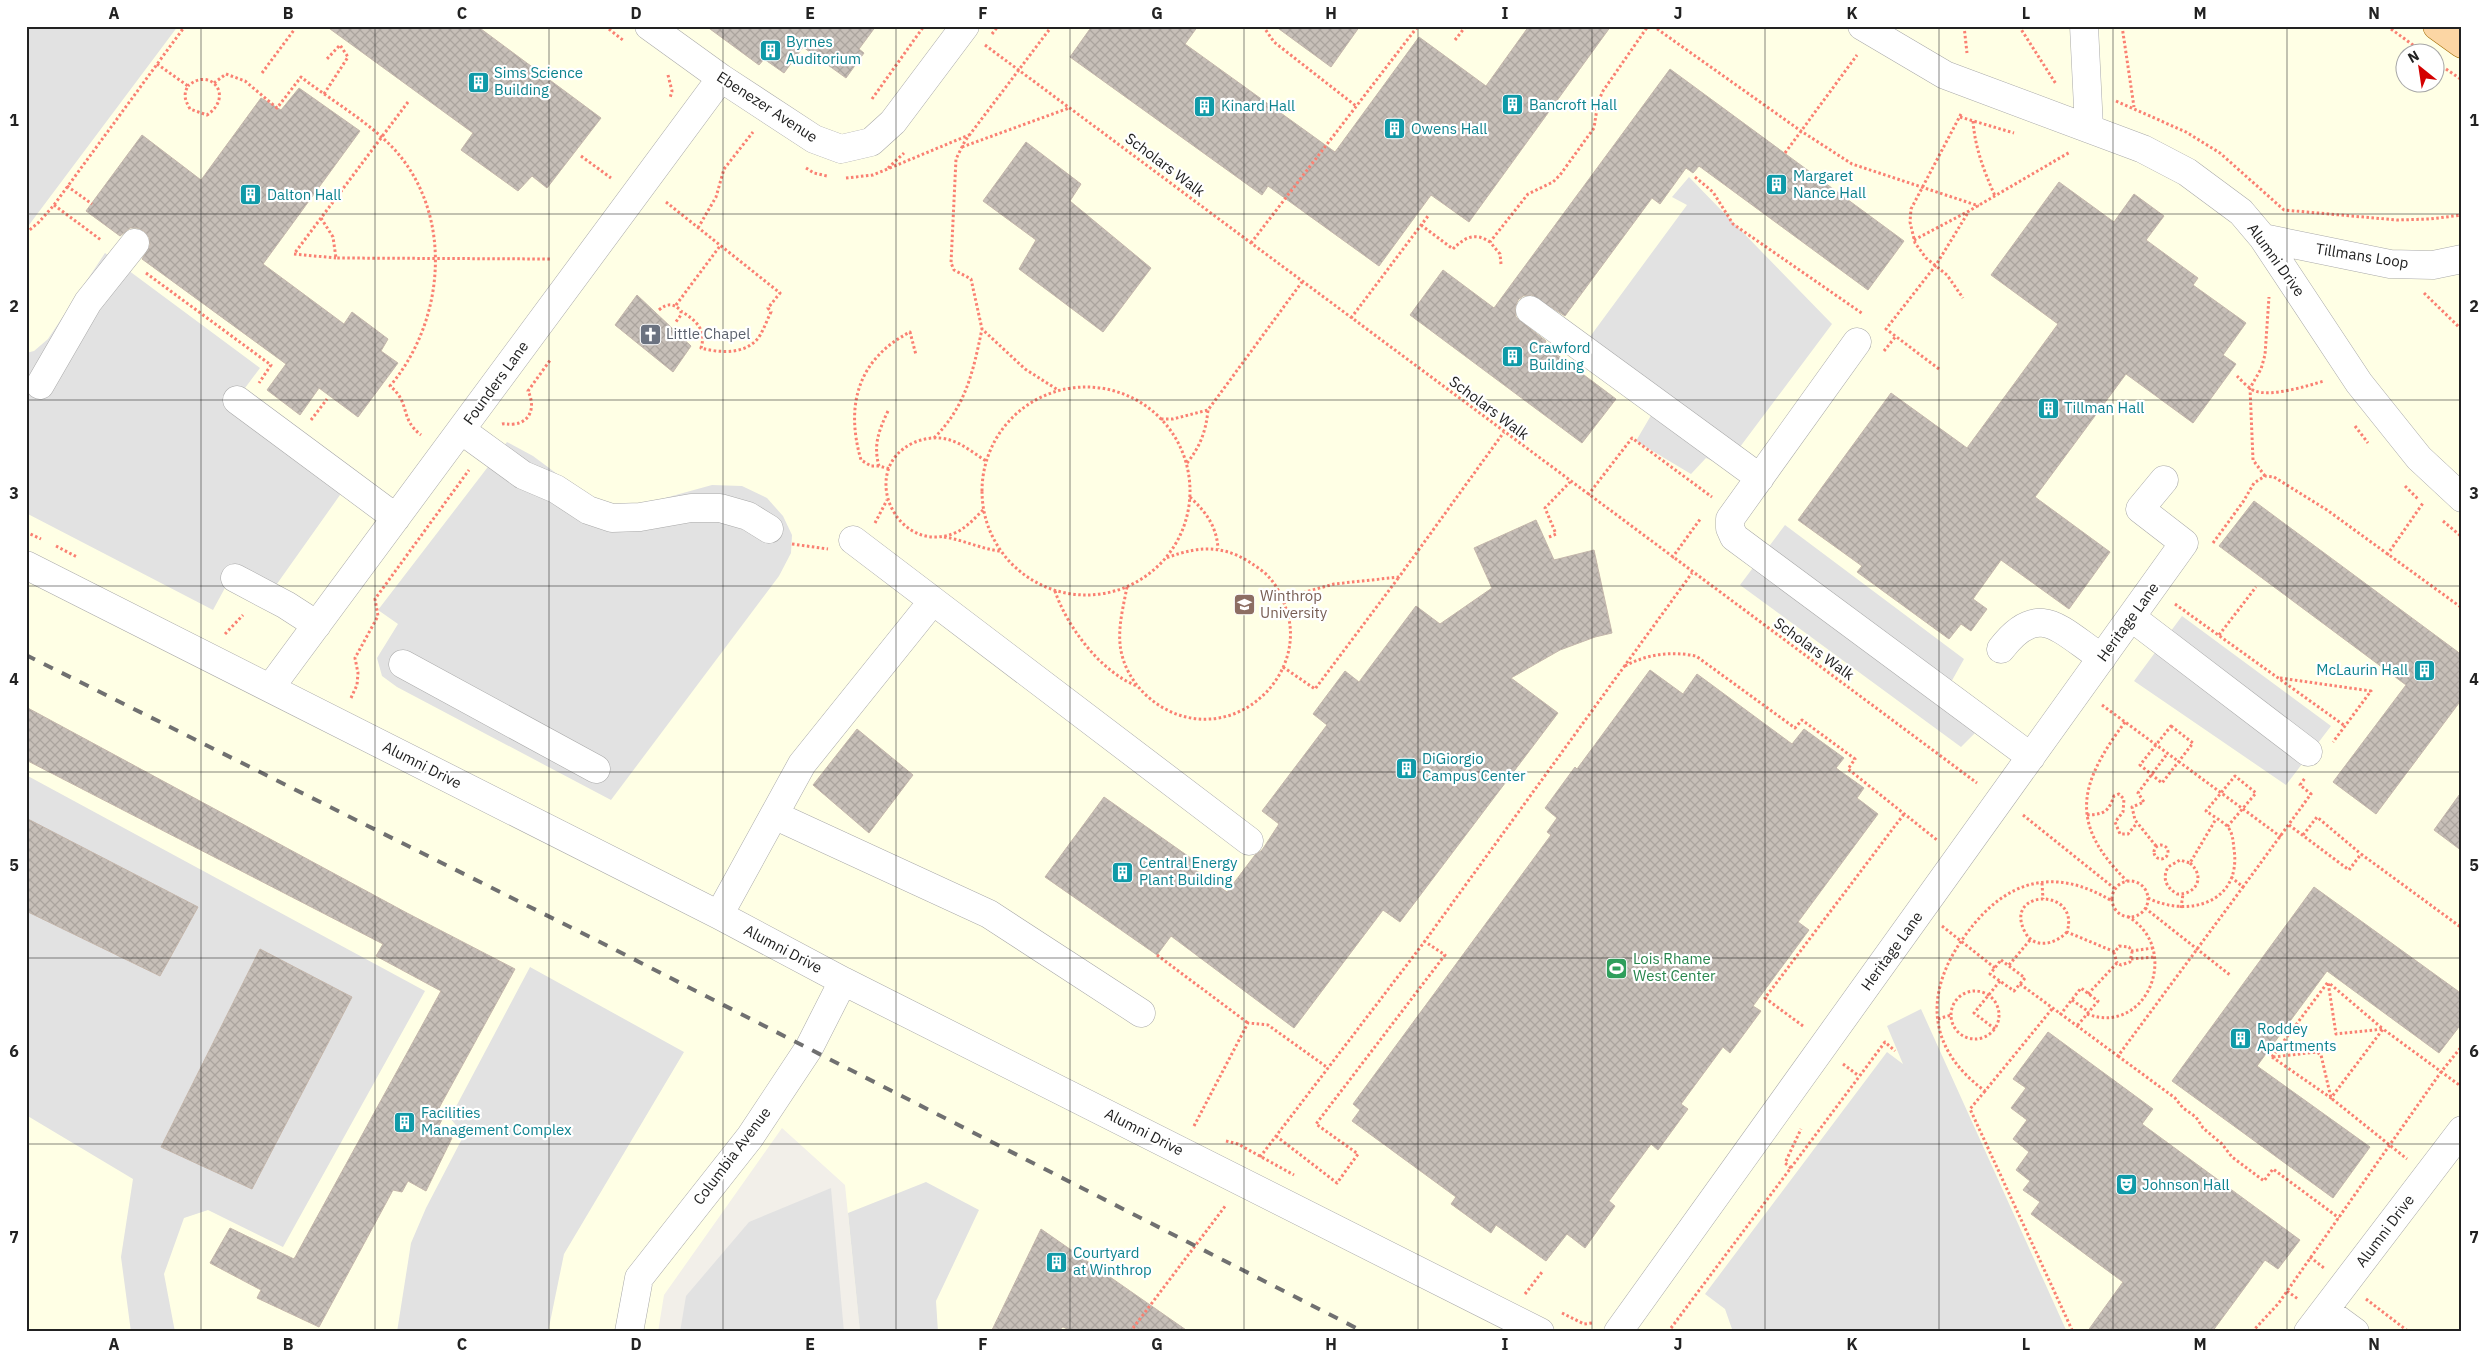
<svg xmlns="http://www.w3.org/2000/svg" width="2488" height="1358" viewBox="0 0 2488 1358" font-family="'IBM Plex Sans',sans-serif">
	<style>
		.education { fill: #ffffe5; fill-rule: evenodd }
		.parking { fill: #e2e2e2 }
		.building { fill: url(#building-cross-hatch); stroke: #c4b6ab }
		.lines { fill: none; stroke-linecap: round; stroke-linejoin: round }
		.minor-casing { stroke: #a9a9a9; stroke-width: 29 }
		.major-casing { stroke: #a06b00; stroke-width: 29 }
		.path { stroke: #fa8072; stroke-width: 3; stroke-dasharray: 2.5 2.5; stroke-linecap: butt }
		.minor { stroke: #fff; stroke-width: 28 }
		.major { stroke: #fcd6a4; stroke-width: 28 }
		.rail { stroke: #707070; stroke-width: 4; stroke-dasharray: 10 10; stroke-linecap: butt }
		.grid { fill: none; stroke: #222; stroke-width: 1; stroke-opacity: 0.55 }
		.labels { text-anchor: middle; stroke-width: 4.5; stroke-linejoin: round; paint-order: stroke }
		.culture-label { font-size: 15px; fill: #0d838f; stroke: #fff; text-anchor: start }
		.street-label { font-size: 15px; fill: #222; stroke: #fff }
		.worship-label { font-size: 15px; fill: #5b616d; stroke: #fff; text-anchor: start }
		.education-label { font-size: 15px; fill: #785e54; stroke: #fff; text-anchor: start }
		.leisure-label { font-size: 15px; fill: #27864d; stroke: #fff; text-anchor: start }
		.neatline { fill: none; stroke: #222; stroke-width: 2 }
		.grid-label { font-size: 16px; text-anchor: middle; font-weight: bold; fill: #222 }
	</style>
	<defs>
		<pattern id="building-cross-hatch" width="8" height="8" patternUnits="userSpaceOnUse" patternTransform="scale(1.25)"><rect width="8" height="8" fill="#c7bfb8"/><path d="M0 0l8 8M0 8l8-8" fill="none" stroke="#aba49e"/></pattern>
	</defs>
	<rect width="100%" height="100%" fill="#f2efe9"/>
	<path class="education" d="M26,26H2462V1332H860L845,1185L782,1128L664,1295L658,1332H26ZM2406,52H2436V82H2406Z"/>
	<path class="parking" d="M26,26H178L26,229Z
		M1689,177L1832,324L1725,467L1706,458L1691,474L1636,441L1653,412L1578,353L1687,205L1672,197Z
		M105,253L260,368L245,388L357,471L262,605L226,586L213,610L26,513V353L34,351L48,339Z
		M507,442L533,456L588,497L609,504L636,506L712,485L742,486L767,498L783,516L792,535L791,553L779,576L611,800L397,687L382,676L377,658L398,624L378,610Z
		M1785,525L1964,659L1945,693L1985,723L1961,747L1740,585Z
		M2182,616L2331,726L2286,785L2134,681Z
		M26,775L425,991L283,1247L208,1210L184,1218L164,1274L175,1332H131L121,1257L133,1179L26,1115Z
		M530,967L684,1052L564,1254L548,1332H397L411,1243L426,1208L464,1135L450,1118Z
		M1921,1009L2067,1332H1733L1725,1309L1705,1294L1887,1052L1903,1064L1887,1026Z
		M926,1182L979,1210L936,1301L938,1332H860L848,1213Z
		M831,1188L844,1332H680L686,1296L749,1222Z"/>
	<path class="building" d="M326,26H477L601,118L547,188L532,176L518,191L461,150L473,133Z
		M706,26H876L859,49L864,53L846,78L803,47L784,73L764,59L759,65Z
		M1092,26H1198L1185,44L1335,152L1419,37L1486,86L1529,26H1611L1469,222L1431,195L1379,266L1268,186L1262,195L1070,57Z
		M1275,26H1360L1331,67Z
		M1670,69L1904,241L1868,290L1699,166L1693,173L1686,168L1660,204L1652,198L1565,316L1532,295L1523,296L1518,300L1515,308L1516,317L1546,341L1544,345L1616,399L1582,443L1410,315L1443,270L1494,308Z
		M299,88L360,131L263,264L344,324L352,312L388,339L381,351L398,363L358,417L319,388L300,415L267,390L286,364L142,259L150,245L149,237L144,231L137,228H130L120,236L86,211L142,135L201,180L261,98L281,110Z
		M1026,142L1081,184L1070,201L1151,268L1103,332L1019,269L1036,240L983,201Z
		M2059,182L2114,222L2134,194L2164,216L2146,240L2198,278L2193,285L2246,323L2223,355L2236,364L2193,423L2126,374L2035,497L2110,552L2069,609L2001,560L1973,599L1987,609L1971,631L1961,624L1949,639L1857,572L1862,566L1798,520L1891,393L1967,448L2058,324L1991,275Z
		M637,295L691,346L673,372L615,325Z
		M2254,501L2462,655V699L2376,814L2333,782L2406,685L2219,546Z
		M1536,520L1554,560L1594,550L1612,633L1595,637L1560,650L1511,678L1558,713L1400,922L1383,910L1294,1028L1171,936L1157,955L1045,877L1104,797L1195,861L1191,867L1227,892L1255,855L1262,850L1279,824L1262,811L1327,725L1313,714L1345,671L1359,682L1416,606L1440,624L1492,588L1474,548Z
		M1650,670L1683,694L1697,674L1792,744L1804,729L1844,758L1836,768L1864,788L1857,798L1878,814L1798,922L1809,930L1753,1006L1761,1011L1730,1053L1723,1047L1681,1104L1688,1109L1658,1150L1651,1144L1609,1201L1615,1206L1585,1248L1567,1234L1546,1261L1496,1225L1491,1233L1451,1204L1456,1197L1352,1121L1360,1110L1353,1104L1551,835L1547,832L1557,818L1545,808L1575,767L1577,769Z
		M26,707L407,913L515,969L439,1108L446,1112L436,1131L452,1138L426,1191L408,1181L402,1192L393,1190L319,1327L257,1298L261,1290L210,1263L230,1228L294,1259L441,991L376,956L383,944L26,760Z
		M857,729L913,775L869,833L813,785Z
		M2462,791V851L2434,830Z
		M26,818L198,907L160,976L26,911Z
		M2314,887L2462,994V1023L2439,1053L2327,971L2257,1066L2370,1147L2333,1198L2172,1081Z
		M260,949L352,997L252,1189L161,1147Z
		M2048,1032L2153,1109L2142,1124L2300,1240L2278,1269L2265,1260L2212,1332H2087L2123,1282L2031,1214L2040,1202L2023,1190L2030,1181L2016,1170L2029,1152L2013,1139L2027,1120L2011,1108L2026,1088L2013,1079Z
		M1041,1229L1189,1332H1074L1063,1327L1057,1332H991Z"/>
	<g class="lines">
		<defs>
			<path id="minor" d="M649,26L721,78L814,139L841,149L871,142L893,122L965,26
				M1862,26L1945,75L2143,149L2187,172L2241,212L2263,238L2359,383L2419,458L2462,498
				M2084,26L2089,128
				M2263,238L2390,264L2433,265L2462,259
				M1530,310L1760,478
				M1857,342L1730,519V528L1734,537L2031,757
				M40,385L88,302L135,243
				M237,400L396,518
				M461,430L523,475L556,489L588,510L612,518L640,517L691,508H720L748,516L769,529
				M853,540L1249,841
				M26,565L719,915L843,981L1540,1332
				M235,578L286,605L317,625
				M2131,617L2308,752
				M2001,649C2039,599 2061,631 2102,658
				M403,664L596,769
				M270,688L721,78
				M774,815L989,914L1141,1013
				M719,915L802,764L932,602
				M2325,1310L2355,1332
				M629,1332L639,1278L750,1137L809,1048L843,981
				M1618,1332L2184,543L2140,509L2164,480
				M2308,1332L2462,1130"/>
			<path id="major" d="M2437,26L2462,44"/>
		</defs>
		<use href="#minor" class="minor-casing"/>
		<use href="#major" class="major-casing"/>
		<path class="path" d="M605,26L624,41
			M1052,26L965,141L956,159L951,263L954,270L971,279L982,329L1025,369L1058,390
			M1263,26L1274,42L1356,106
			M1653,26L1801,131L1852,164L1979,206
			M1964,26L1967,53
			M2019,26L2056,84
			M2122,26L2134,107
			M2387,26L2417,48
			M992,34L998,26
			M1455,40L1466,26
			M985,45L1977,783
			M157,64L188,86C183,95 185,100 190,109L207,115C235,96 210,66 188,86
			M2446,69L2462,80
			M262,73L294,30
			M668,75L672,91L670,98
			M214,83L226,74L245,81L277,108L301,77C332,101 369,122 395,150C454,216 445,321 390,386C411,403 399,418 421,435
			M324,94L348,57L340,45L326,60
			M872,99L924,26
			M2116,101L2186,132L2220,153L2284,210L2397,220L2430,219L2462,215
			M408,102L321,218L333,237L336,258L551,259
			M1961,114L1911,209L1910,222L1915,243L1926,258L1947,275L1963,298
			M1960,117L2014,133
			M1973,121C1975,148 1984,171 1995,196
			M962,147L1069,108
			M1785,153L1857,55
			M581,156L611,178
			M806,168L814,173L827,176
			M888,168L904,153
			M1695,177L1713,192L1733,224L1863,314
			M846,178L873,175L969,135
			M67,186L92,204
			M666,202L780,293L768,308L771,312C767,320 764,329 759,337C746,355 719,353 701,348C707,329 695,320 681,311
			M54,205L101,240
			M321,218L294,254L336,258
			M1421,225L1453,249C1465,237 1475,232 1490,242
			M698,228L716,197L724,169L753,132
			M26,233L39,222L54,205L185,26
			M1914,240L1969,211L2070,152
			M1251,243L1418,26
			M1501,264L1500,254L1490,242L1528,194L1553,182L1560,175L1594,128L1598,102L1603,91L1648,26
			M146,273L271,365L259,383
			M2424,293L2462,330
			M676,305L720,246
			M659,310C667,303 674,303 681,311V315L675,323
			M1351,318L1428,216
			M1884,351L1896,336
			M1939,369L1886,329L1936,265L1969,211
			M2237,376C2242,381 2249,389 2255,391C2272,397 2307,386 2324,381
			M982 491a104 104 0 1 1 208 0a104 104 0 1 1-208 0Z
			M888,411C879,430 873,445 879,466L890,469
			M1161,419H1173L1208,410L1302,282
			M311,420L327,399
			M502,424C506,423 509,425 514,424C532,422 535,405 528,391L551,359
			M2355,426L2368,443
			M934,438C966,406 973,372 982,329
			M1187,463C1200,447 1206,431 1208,410
			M879,466H871L861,460C845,405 858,359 910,332L916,355
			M2265,476L2253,460L2250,388L2261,369L2265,355L2269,297
			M2405,486L2418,499
			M1588,495L1632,438L1712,497
			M1190,497C1206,512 1217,527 1218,549
			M983,510C975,518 967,527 957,532C898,559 856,470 913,443C924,438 938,436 950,440C963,444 975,454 986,461
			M2443,521L2462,537
			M875,523L887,500
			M26,532L41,539
			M944,537C964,540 981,549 1000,551
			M1549,537L1556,534L1545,508L1570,482
			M2213,543L2243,502L2254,483L2265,476L2274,477L2327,510L2462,608
			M792,544L828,549
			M56,546L77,557
			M2387,555L2423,503
			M1672,558L1701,518
			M1127,587C1123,608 1117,630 1121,651C1129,691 1169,722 1210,719C1261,716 1301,664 1288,615C1283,598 1276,581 1261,570C1228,545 1204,544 1166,558
			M1055,591C1067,627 1101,672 1137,686
			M1284,598L1334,584L1399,577L1504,432
			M2175,604L2345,726
			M225,634L243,615
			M2219,635L2256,587
			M1625,666C1647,654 1671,651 1696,656L1795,728L1802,720L1855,759L1848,769L1937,840
			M1283,667L1315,689L1399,577
			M2280,678L2371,691L2333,742
			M351,698L357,685L358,673L355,658L378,616L375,599L469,470
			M2102,705L2281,837
			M2125,722C2079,784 2068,823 2127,881
			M2171,726L2193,743L2162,783L2140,765Z
			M2023,815L2114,888
			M2087,815C2105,814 2108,812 2114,796L2119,794L2124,799L2123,812L2115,822L2120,834H2128L2137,823
			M2289,825L2349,870L2361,854L2462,928
			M2303,835L2317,817L2361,854
			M2154 852a7 7 0 1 1 14 0a7 7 0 1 1-14 0Z
			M2156,846L2135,820L2132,807L2144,802L2138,793L2167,754
			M2190,863C2206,877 2196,895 2177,894C2166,887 2162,879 2168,867L2180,860L2190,863L2216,819
			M2231,877L2243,887L2311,794L2300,785L2305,778
			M2112 899a18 18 0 1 1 36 0a18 18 0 1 1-36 0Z
			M2042,883L2043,899
			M2148,898C2188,918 2242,903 2234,849C2233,841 2233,834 2228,827C2222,821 2213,816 2206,811L2235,776L2256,793L2227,827
			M2145,908L2230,975
			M2181,908L2183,894
			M1942,926L1995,968
			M2067,932C2056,944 2034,950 2025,932C2002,889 2081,887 2067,932L2115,952
			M2131,951L2153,948
			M1157,955L1248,1023
			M2131,959L2155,957
			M2001,960L2025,978L2014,991L1990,974Z
			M2009,965L2030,940
			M2020,984L2118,1056L2243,887
			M1951 1015a24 24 0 1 1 48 0a24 24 0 1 1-48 0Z
			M2088,994L2117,963L2121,965L2130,962L2132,952L2129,947L2119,946L2114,953L2117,963
			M2072,1000L2089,1012
			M2052,1009L1985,1091C1925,1047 1924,990 1967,933C2006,880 2054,866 2112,901
			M2087,1014C2147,1037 2183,948 2127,916
			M2060,1015L2081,988L2098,1001L2077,1026
			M1938,1019L1951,1015
			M1803,1026L1765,998L1904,814
			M1995,1029L1974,1013L2000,981
			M2118,1056L2175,1098L2183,1108L2196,1117L2203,1128L2222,1144L2232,1157L2264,1181L2273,1169L2339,1218
			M2272,1057L2328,982L2336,1034L2383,1029L2462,1087
			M2272,1057L2331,1098L2383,1029L2329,983
			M2273,1057L2317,1052L2321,1055L2331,1098L2407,1159
			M1843,1064L1859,1076
			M1985,1091L1970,1109L2073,1332
			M1194,1126L1248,1023L1268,1025L1328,1068
			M1276,1136L1337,1183L1358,1154L1316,1124L1445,955L1424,941
			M1226,1141L1238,1144L1294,1175
			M1260,1157L1422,945L1692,573
			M1791,1168L1785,1163L1801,1129
			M2310,1257L2324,1268
			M2287,1291L2298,1299
			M1525,1294L1542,1272
			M2366,1299L2409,1332
			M1562,1313L1584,1324L1592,1323
			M1130,1332L1226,1205
			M1668,1332L1885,1042L1895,1051
			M2252,1332L2278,1304L2441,1072L2462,1046"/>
		<use href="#minor" class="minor"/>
		<use href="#major" class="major"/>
		<path class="rail" d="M26,655L600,942L1364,1332"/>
	</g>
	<path class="grid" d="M201,26V1332M375,26V1332M549,26V1332M723,26V1332M896,26V1332M1070,26V1332M1244,26V1332M1418,26V1332M1592,26V1332M1765,26V1332M1939,26V1332M2113,26V1332M2287,26V1332M26,214H2462M26,400H2462M26,586H2462M26,772H2462M26,958H2462M26,1144H2462"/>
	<defs>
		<symbol id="building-square" viewBox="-11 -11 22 22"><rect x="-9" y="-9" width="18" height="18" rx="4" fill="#0f9aa8" stroke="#fff"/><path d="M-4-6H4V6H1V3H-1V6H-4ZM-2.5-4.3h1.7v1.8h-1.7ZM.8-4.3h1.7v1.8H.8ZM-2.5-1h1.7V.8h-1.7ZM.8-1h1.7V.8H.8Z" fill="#fff"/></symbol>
		<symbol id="church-square" viewBox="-11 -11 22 22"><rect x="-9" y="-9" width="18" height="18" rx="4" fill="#6b7280" stroke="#fff"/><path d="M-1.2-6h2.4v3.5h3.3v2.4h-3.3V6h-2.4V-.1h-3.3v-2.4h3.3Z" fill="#fff"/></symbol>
		<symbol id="university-square" viewBox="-11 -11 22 22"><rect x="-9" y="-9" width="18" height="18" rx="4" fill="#8d6e63" stroke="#fff"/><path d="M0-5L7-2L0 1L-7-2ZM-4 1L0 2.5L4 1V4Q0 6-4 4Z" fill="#fff"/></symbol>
		<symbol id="stadium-square" viewBox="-11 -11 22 22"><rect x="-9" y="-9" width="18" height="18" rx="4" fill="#2e9e5b" stroke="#fff"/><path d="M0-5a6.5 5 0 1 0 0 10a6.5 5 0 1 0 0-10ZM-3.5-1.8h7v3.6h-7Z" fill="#fff"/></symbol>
		<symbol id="theatre-square" viewBox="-11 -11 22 22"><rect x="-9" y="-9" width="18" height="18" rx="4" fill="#0f9aa8" stroke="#fff"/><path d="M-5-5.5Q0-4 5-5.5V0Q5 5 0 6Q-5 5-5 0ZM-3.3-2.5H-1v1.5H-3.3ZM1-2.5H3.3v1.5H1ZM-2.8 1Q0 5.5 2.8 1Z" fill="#fff"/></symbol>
	</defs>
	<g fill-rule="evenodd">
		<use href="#building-square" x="758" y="38" width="25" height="25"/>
		<use href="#building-square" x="466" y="70" width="25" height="25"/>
		<use href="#building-square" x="1500" y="92" width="25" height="25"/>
		<use href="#building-square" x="1192" y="94" width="25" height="25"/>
		<use href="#building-square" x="1382" y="116" width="25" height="25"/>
		<use href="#building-square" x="1764" y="172" width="25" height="25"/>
		<use href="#building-square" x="238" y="182" width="25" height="25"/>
		<use href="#church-square" x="638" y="322" width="25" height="25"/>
		<use href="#building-square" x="1500" y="344" width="25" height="25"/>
		<use href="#building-square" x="2036" y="396" width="25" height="25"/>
		<use href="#university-square" x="1232" y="592" width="25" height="25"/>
		<use href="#building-square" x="2412" y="658" width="25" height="25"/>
		<use href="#building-square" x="1394" y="756" width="25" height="25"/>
		<use href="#building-square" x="1110" y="860" width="25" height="25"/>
		<use href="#stadium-square" x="1604" y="956" width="25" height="25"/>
		<use href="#building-square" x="2228" y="1026" width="25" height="25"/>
		<use href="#building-square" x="392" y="1110" width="25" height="25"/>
		<use href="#theatre-square" x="2114" y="1172" width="25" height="25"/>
		<use href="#building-square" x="1044" y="1250" width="25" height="25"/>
	</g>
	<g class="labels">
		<g class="culture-label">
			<text x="786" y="47">Byrnes<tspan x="786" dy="17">Auditorium</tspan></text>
			<text x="494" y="78">Sims Science<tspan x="494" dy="17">Building</tspan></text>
			<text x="1529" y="110">Bancroft Hall</text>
			<text x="1221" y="111">Kinard Hall</text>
			<text x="1411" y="134">Owens Hall</text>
			<text x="1793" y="181">Margaret<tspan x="1793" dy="17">Nance Hall</tspan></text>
			<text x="267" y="200">Dalton Hall</text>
			<text x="1529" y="353">Crawford<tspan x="1529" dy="17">Building</tspan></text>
			<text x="2064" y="413">Tillman Hall</text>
			<text x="2408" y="675" text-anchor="end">McLaurin Hall</text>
			<text x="1422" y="764">DiGiorgio<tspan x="1422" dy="17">Campus Center</tspan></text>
			<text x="1139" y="868">Central Energy<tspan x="1139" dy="17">Plant Building</tspan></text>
			<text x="2257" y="1034">Roddey<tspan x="2257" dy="17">Apartments</tspan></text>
			<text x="421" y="1118">Facilities<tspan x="421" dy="17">Management Complex</tspan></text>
			<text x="2142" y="1190">Johnson Hall</text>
			<text x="1073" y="1258">Courtyard<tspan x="1073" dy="17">at Winthrop</tspan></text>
		</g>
		<g class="street-label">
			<text transform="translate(767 107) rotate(33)" y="5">Ebenezer Avenue</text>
			<text transform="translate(1165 165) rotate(37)" y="5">Scholars Walk</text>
			<text transform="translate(2362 256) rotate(9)" y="5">Tillmans Loop</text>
			<text transform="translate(2276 260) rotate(54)" y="5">Alumni Drive</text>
			<text transform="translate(496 383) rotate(-54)" y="5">Founders Lane</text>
			<text transform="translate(1489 408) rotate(37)" y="5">Scholars Walk</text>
			<text transform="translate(2128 622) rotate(-54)" y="5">Heritage Lane</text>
			<text transform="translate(1814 649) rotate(36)" y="5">Scholars Walk</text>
			<text transform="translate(422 765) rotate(27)" y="5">Alumni Drive</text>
			<text transform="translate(783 949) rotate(28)" y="5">Alumni Drive</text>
			<text transform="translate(1892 951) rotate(-54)" y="5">Heritage Lane</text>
			<text transform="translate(1144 1132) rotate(27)" y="5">Alumni Drive</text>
			<text transform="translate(732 1156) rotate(-53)" y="5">Columbia Avenue</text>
			<text transform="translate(2385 1231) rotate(-53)" y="5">Alumni Drive</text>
		</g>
		<g class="worship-label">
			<text x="666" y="339">Little Chapel</text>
		</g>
		<g class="education-label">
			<text x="1260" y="601">Winthrop<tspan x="1260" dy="17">University</tspan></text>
		</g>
		<g class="leisure-label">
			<text x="1633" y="964">Lois Rhame<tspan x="1633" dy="17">West Center</tspan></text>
		</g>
	</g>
	<rect width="2488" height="1358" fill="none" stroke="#ffffff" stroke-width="55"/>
	<g transform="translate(2420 68) rotate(330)"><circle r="24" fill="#ffffff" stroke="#a7a7a7"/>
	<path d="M0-4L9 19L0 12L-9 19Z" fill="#d40000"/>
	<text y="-8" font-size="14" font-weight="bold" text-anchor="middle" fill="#222222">N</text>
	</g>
	<rect x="28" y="28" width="2432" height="1302" class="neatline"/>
	<g class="grid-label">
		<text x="114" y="19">A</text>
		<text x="288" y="19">B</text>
		<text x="462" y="19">C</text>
		<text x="636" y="19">D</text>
		<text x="810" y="19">E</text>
		<text x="983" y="19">F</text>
		<text x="1157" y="19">G</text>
		<text x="1331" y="19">H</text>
		<text x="1505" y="19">I</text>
		<text x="1678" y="19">J</text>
		<text x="1852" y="19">K</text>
		<text x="2026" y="19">L</text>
		<text x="2200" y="19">M</text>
		<text x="2374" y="19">N</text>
		<text x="14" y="126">1</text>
		<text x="2474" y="126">1</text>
		<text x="14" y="312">2</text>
		<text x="2474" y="312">2</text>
		<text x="14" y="499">3</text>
		<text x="2474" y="499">3</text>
		<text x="14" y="685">4</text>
		<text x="2474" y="685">4</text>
		<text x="14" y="871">5</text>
		<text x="2474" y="871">5</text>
		<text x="14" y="1057">6</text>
		<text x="2474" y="1057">6</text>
		<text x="14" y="1243">7</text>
		<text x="2474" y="1243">7</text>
		<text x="114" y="1350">A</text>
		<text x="288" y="1350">B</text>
		<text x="462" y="1350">C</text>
		<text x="636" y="1350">D</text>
		<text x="810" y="1350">E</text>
		<text x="983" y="1350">F</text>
		<text x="1157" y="1350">G</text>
		<text x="1331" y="1350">H</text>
		<text x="1505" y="1350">I</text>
		<text x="1678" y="1350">J</text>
		<text x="1852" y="1350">K</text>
		<text x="2026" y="1350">L</text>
		<text x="2200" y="1350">M</text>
		<text x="2374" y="1350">N</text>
	</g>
</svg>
